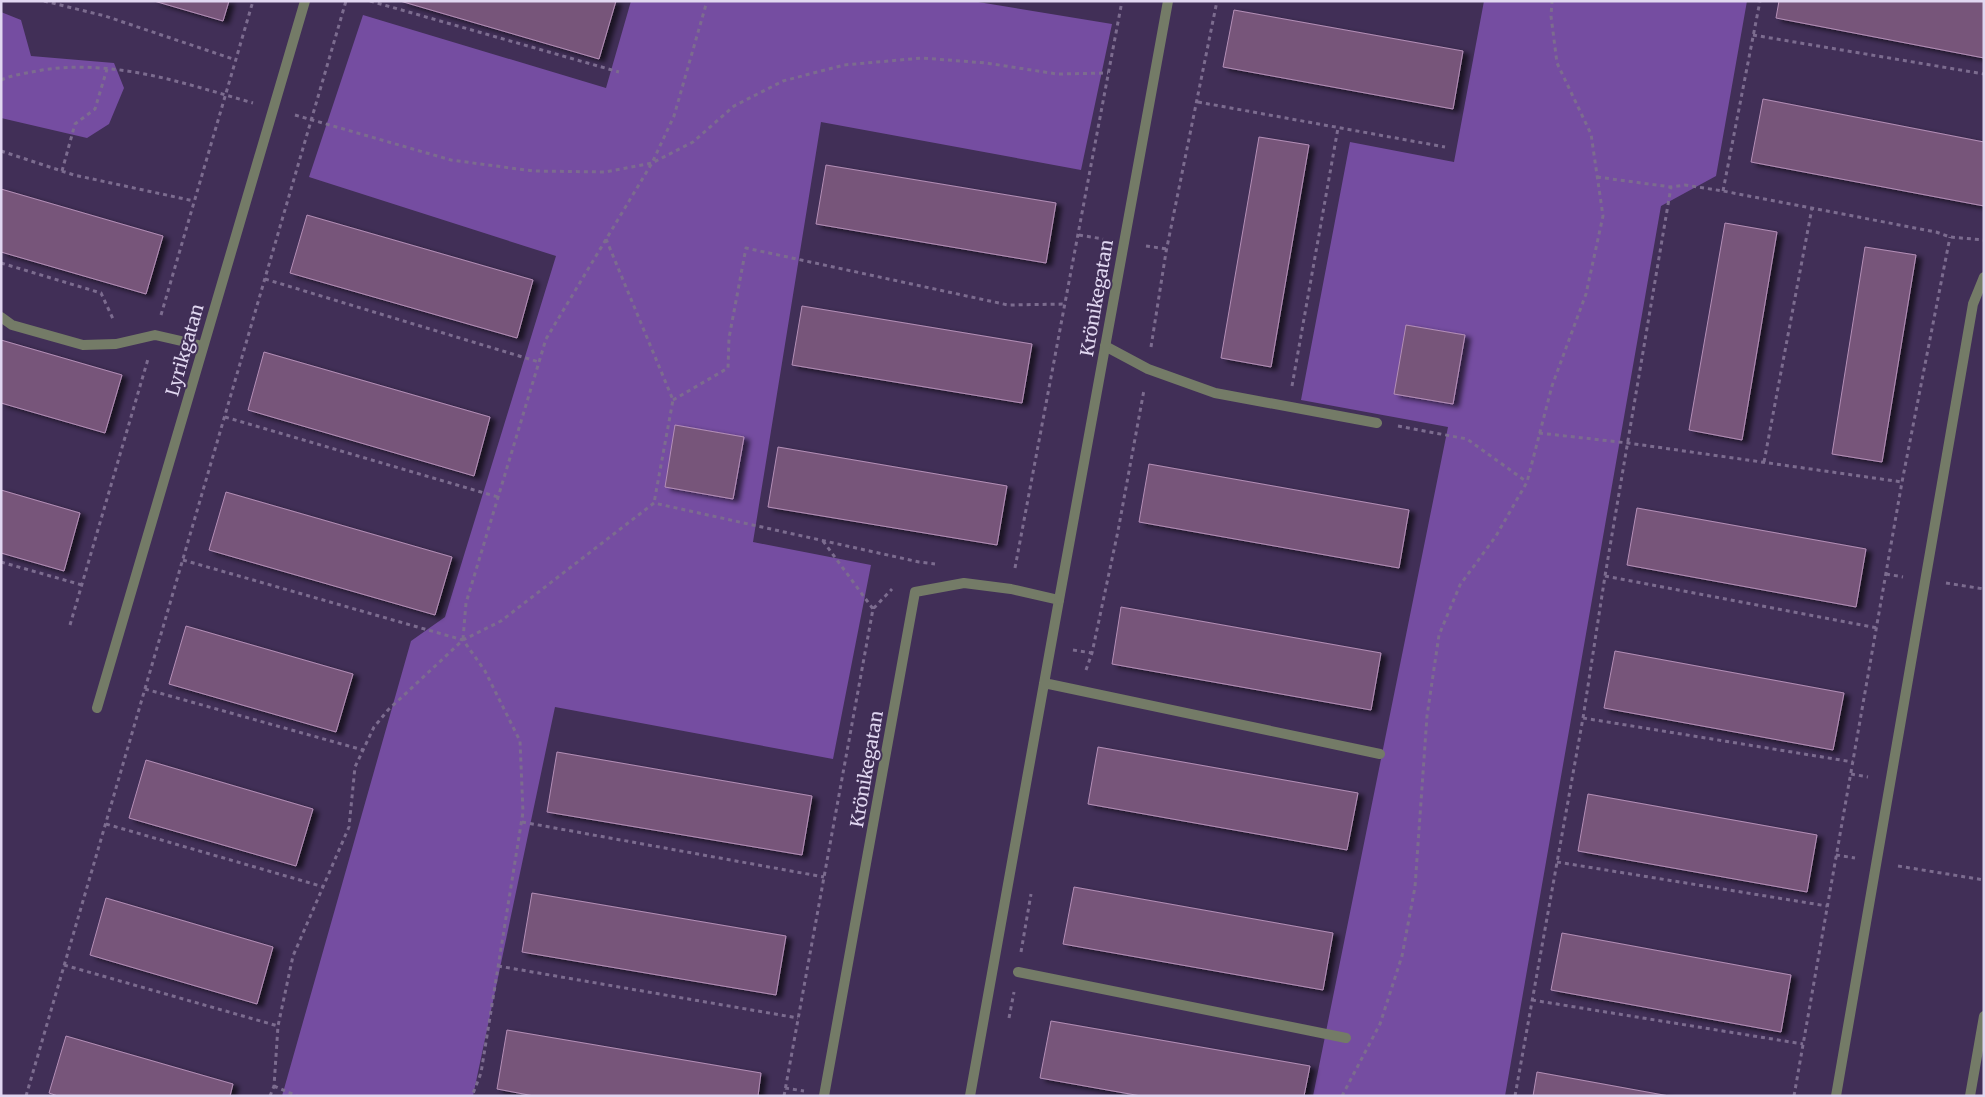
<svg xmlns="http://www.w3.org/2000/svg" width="1985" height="1097" viewBox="0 0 1985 1097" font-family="Merriweather,serif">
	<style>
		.green { fill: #754da1 }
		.building { fill: #77557a; stroke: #b48fb7; filter: url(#shadow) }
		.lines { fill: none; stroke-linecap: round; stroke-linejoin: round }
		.path { stroke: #7c6c8f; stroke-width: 3; stroke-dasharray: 4 4; stroke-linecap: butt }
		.lane { stroke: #747b67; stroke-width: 10 }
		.street { stroke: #747b67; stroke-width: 10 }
		.labels { text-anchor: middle; stroke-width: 4; stroke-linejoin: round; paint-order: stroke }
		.street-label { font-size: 18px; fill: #e1d7f1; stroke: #412f57 }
	</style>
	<defs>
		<filter id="shadow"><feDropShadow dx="5.5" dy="3" stdDeviation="2.5" flood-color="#0009"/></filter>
	</defs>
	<rect width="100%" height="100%" fill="#412f57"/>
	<path class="green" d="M631,1H972L1112,24L1081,170L821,122L753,542L871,565L833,759L555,707L473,1096H282L411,641L445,617L556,256L309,177L363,15L606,88Z
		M1484,1H1747L1716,176L1661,206L1505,1096H1313L1448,427L1301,400L1350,142L1454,162Z
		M1,12L21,20L31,56L114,63L124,88L109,124L87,138L1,118Z"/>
	<path class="building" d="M154,1H229L223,21Z
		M400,1H616L599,59Z
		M1779,1H1984V58L1776,18Z
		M1234,10L1463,51L1453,109L1223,67Z
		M1763,99L1984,142V206L1751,162Z
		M1259,137L1309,145L1271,367L1221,358Z
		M826,165L1056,203L1046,263L816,224Z
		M1,189L163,236L146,294L1,252Z
		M307,215L533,280L517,338L290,273Z
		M1725,223L1777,232L1742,440L1689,430Z
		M1865,247L1916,255L1882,462L1832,454Z
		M802,306L1032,344L1022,403L792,365Z
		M1406,325L1465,335L1453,404L1394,394Z
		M1,340L122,375L105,433L1,403Z
		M264,352L490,417L474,476L248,410Z
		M675,425L744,437L733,499L665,487Z
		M778,447L1007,486L997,545L768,507Z
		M1149,464L1409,510L1399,568L1139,522Z
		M1,490L80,513L64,571L1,553Z
		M226,492L452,557L435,615L209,550Z
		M1637,508L1866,549L1856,607L1627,565Z
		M1121,607L1381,653L1371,710L1112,664Z
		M186,626L353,674L336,732L169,684Z
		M1615,651L1844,693L1833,750L1604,708Z
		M1098,747L1358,793L1347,850L1088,804Z
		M557,752L812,796L802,855L547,812Z
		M146,760L313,809L296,866L129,818Z
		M1588,794L1817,835L1807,892L1578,851Z
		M1074,887L1333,933L1323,990L1063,944Z
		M532,893L786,936L776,995L522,952Z
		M106,898L273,947L257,1004L90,955Z
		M1562,933L1791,975L1781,1032L1551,990Z
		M1051,1021L1310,1066L1304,1096H1141L1040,1078Z
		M507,1030L761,1073L758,1096H534L497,1089Z
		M66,1036L233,1084L230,1096H58L49,1093Z
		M1537,1072L1669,1096H1533Z"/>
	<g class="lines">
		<path class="path" d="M44,1L105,16L236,60
			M370,1L619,72
			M1753,35L1984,74
			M1,80C15,74 28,73 42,70C116,59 183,83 253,103
			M1198,102L1445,147
			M295,115L451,160L533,171L605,172L652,163L693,142L734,106L783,81L844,65L922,58L986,63L1057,74L1108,73
			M1,151L74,175L194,201
			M62,171L75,124L95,109L107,69
			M1597,177L1671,187L1685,185L1723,191L1936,232L1950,237L1984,240
			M1723,191L1760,1
			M1079,235L1103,239
			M606,239L673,400L654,503
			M1146,246L1167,249
			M1,263L101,293L114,321
			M265,279L539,362
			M161,315L253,1
			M1151,347L1166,252L1217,1
			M1292,386L1338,128
			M673,400L728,368L729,338L746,248L1008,305L1066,304
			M225,417L498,497
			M1398,426L1467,439L1527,482
			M1539,433L1628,443L1902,482
			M1764,462L1812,208
			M823,541L873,609
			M183,560L463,640L485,671L520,741L523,812L481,1073L472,1096
			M1,562L82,585
			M1015,568L1122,1
			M1886,574L1903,577
			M1605,576L1877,628
			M1946,583L1984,589
			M70,625L148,359
			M463,639L466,603L546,339L652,163L674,116L707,1
			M1073,650L1092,653
			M1086,670L1092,653L1118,531L1144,390
			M145,689L363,750
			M1583,718L1853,762
			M1851,774L1868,777
			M522,822L824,877
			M106,824L324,887
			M1836,855L1855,858
			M1557,862L1827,906
			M1898,866L1984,880
			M1021,952L1031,894
			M64,965L278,1026
			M498,966L798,1018
			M1532,1000L1803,1044
			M1009,1018L1014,992
			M274,1086L297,1096
			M785,1088L804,1091
			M26,1096L346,1
			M270,1096L274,1086L278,1026L293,956L349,827L355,767L374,727L388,710L463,640L501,621L654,503L919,562L935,564
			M784,1096L873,609L892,589
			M1342,1096L1380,1024L1402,956L1415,887L1427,716L1439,635L1460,585L1496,536L1527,482L1552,386L1586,294L1603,216L1591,134L1557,63L1551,16L1552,1
			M1515,1096L1583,718L1605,576L1671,187
			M1794,1096L1902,482L1950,237"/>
		<path class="lane" d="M1,317L12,325L83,345L116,344L155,335L203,346
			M1105,346L1148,369L1215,393L1377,423
			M1044,683L1380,754
			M1018,972L1346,1038
			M824,1096L915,592L964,583L1011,589L1059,600L970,1096
			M1836,1096L1973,304L1984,277
			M1970,1096L1984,1016"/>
		<path class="street" d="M1059,600L1168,1
			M97,708L305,1"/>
	</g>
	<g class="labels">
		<g class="street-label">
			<text transform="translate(1097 298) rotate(-80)" y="6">Krönikegatan</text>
			<text transform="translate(185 350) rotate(-74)" y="6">Lyrikgatan</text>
			<text transform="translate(867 769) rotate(-80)" y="6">Krönikegatan</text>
		</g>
	</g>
	<rect width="1985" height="1097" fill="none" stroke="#e1d7f1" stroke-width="5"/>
</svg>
